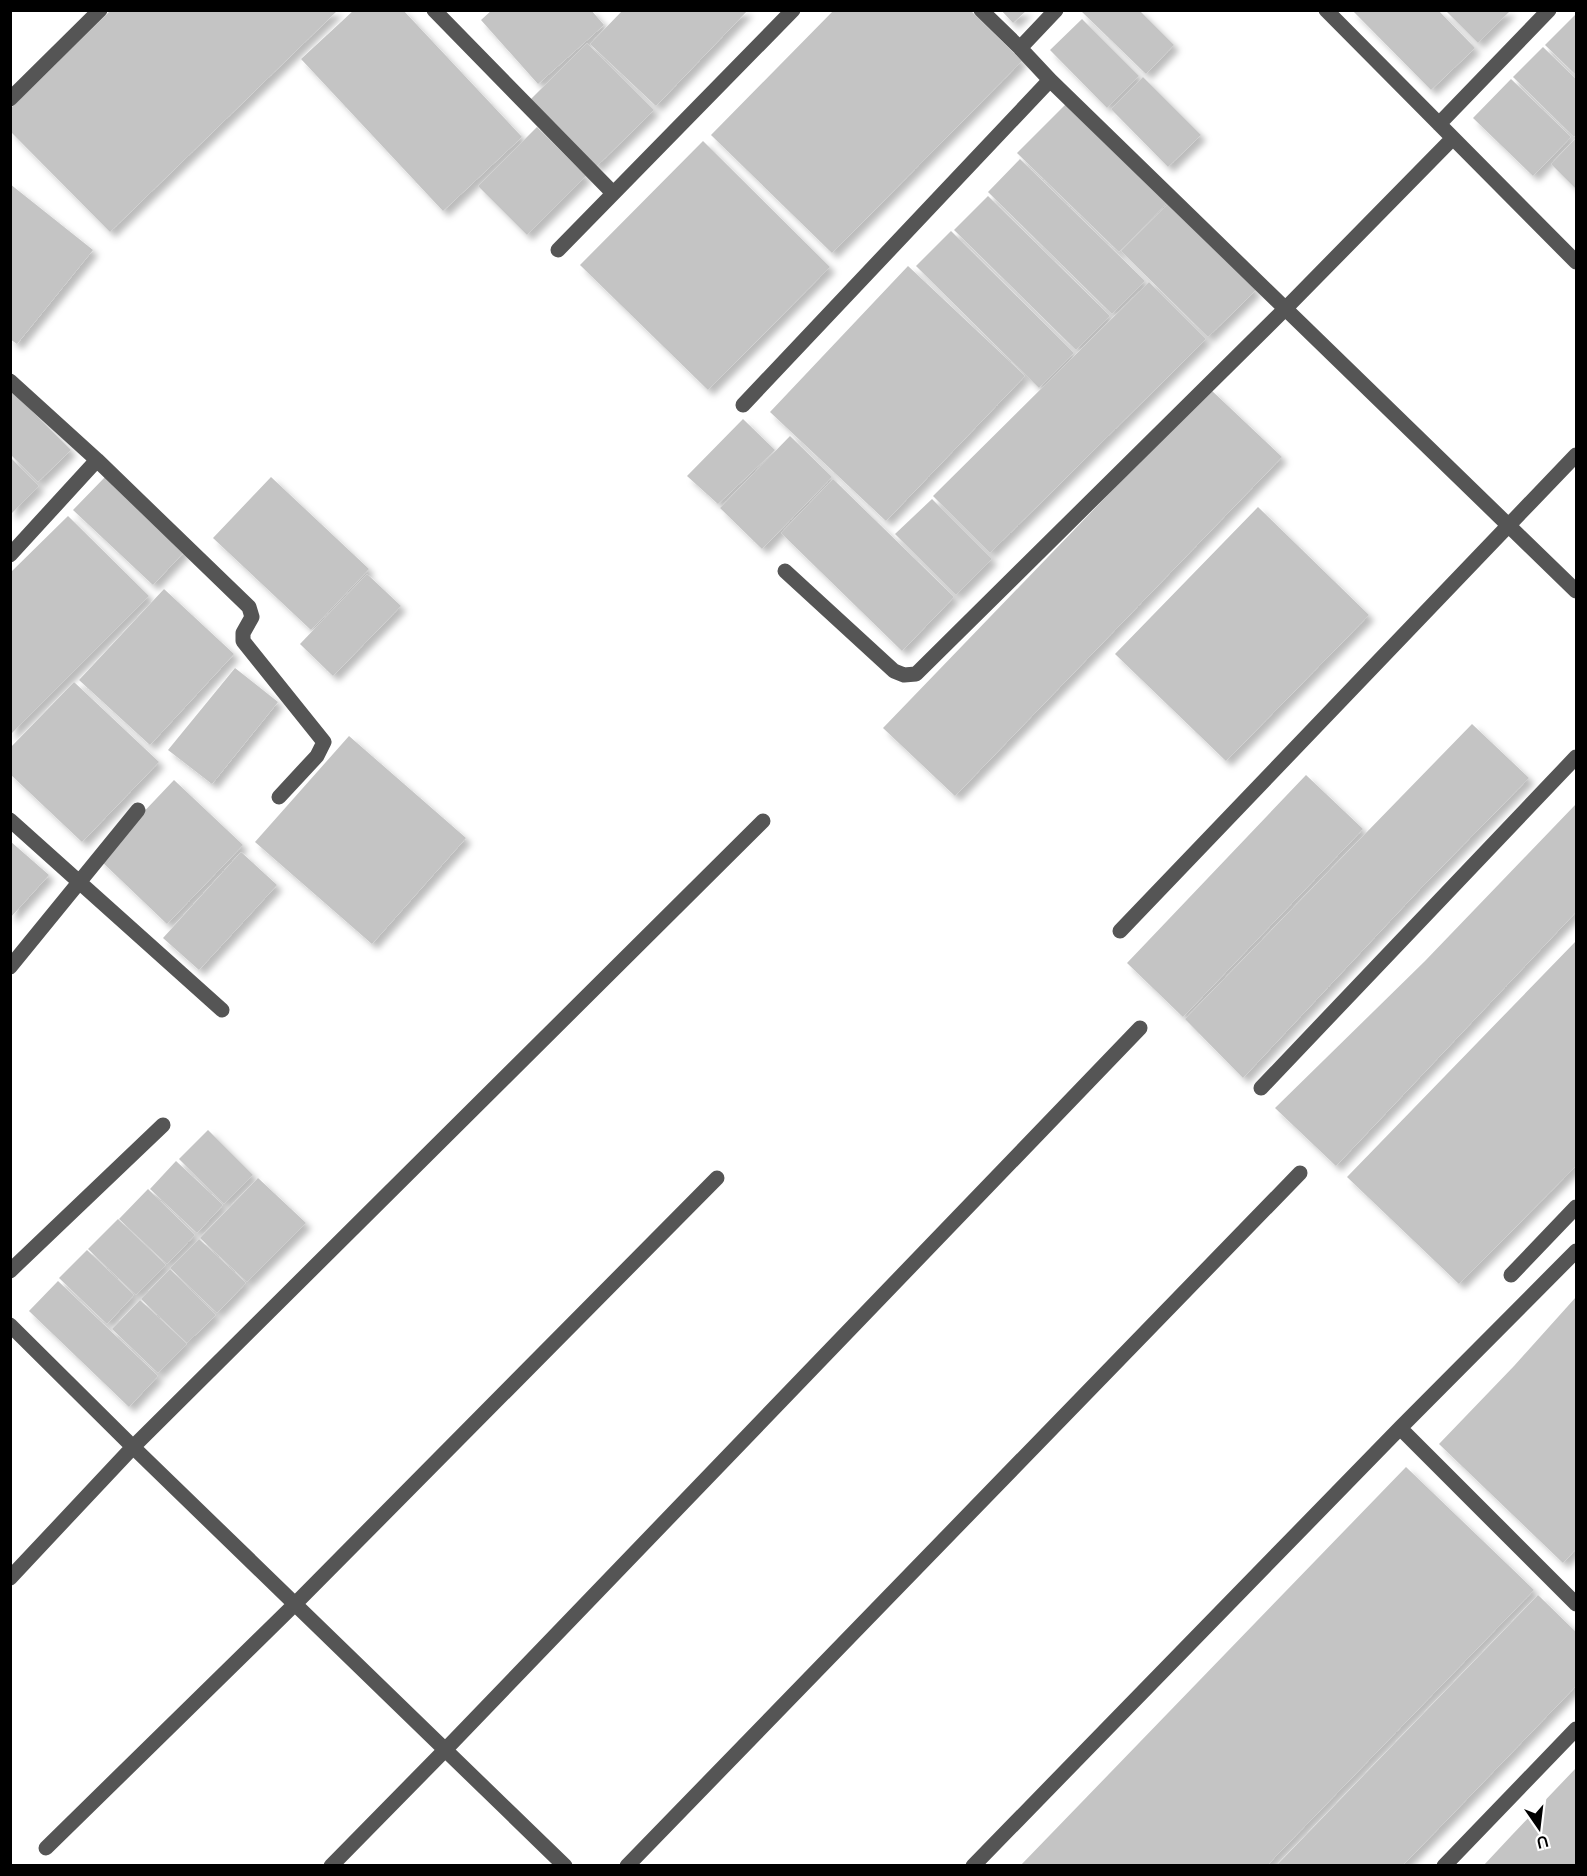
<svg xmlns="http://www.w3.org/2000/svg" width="1587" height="1876" viewBox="0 0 1587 1876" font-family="Cabin,sans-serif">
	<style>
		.building { fill: #c4c4c4; filter: url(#shadow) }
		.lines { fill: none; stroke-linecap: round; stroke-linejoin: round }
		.minor { stroke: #555; stroke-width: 15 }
	</style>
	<defs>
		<filter id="shadow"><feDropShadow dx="5.5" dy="5.5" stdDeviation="3" flood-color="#0004"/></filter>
	</defs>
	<rect width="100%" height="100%" fill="#fff"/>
	<path class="building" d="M111,10H338L110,232L10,131V109Z
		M354,10H403L522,137L443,211L301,59Z
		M492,10H591L604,25L538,84L481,20Z
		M623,10H748L656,106L590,44Z
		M834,10H970L1022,61L832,253L711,135Z
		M1001,10H1027L1013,23Z
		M1080,10H1139L1174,45L1146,74Z
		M1352,10H1438L1475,48L1431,90Z
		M1445,10H1511L1478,43Z
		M1575,15L1576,16V75L1545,45Z
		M1082,19L1139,76L1107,108L1050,50Z
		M587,43L654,110L596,167L530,100Z
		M1543,47L1576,79V134L1574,137L1513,77Z
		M1143,77L1201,135L1168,167L1111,109Z
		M1511,79L1571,137L1533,176L1473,118Z
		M1068,102L1169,201L1119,252L1017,153Z
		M537,127L586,176L527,235L478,186Z
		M1576,138V189L1551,164Z
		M703,141L830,267L708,390L580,265Z
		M1020,159L1145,281L1112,314L988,192Z
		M10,184L93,250L17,344L10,339Z
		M988,196L1110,316L1076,350L954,230Z
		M1168,204L1256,290L1208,337L1121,251Z
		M951,231L1074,353L1039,388L916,266Z
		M908,266L1025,376L886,521L770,412Z
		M1149,282L1206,339L990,553L933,496Z
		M10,389L71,450L38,482L10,454Z
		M1210,389L1282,457L955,796L883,728Z
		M743,419L775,450L718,504L687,476Z
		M790,436L832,477L762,549L720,508Z
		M10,457L39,486L10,515Z
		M106,476L185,551L153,585L73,510Z
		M271,477L369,569L311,630L213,538Z
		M833,479L954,597L902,651L781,533Z
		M932,499L992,559L956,595L895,534Z
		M1258,507L1369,615L1226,761L1115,654Z
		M68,516L149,596L10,735V573Z
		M367,574L401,606L333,676L300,644Z
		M164,589L234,654L150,745L79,680Z
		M235,668L278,702L212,784L168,750Z
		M74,682L159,762L82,842L10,774V748Z
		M1472,724L1529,778L1421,888L1243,1078L1185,1019Z
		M349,736L466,838L372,944L255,842Z
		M1306,775L1363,829L1183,1017L1127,963Z
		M174,780L243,845L167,924L99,859Z
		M1576,804V912L1336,1166L1275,1108L1425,961Z
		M10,841L49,875L10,918Z
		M241,852L277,885L199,970L163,938Z
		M1576,941V1166L1459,1284L1347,1177Z
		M208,1130L253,1175L224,1204L179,1159Z
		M176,1161L223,1205L197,1233L150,1189Z
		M258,1178L306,1223L247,1282L200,1238Z
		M148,1189L195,1235L167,1264L119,1219Z
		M118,1219L166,1265L136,1295L88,1249Z
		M199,1239L246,1283L217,1313L170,1268Z
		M87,1250L134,1295L107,1324L59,1278Z
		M170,1269L216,1315L187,1343L141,1299Z
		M58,1281L158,1376L129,1407L29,1311Z
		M1576,1297V1549L1563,1563L1439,1444L1514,1366Z
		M140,1300L187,1344L158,1373L112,1329Z
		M1406,1467L1534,1590L1275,1857L1267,1866H1020Z
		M1538,1595L1576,1632V1686L1442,1825L1402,1866H1276Z
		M1576,1768V1866H1483L1512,1835Z"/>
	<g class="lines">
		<path class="minor" d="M434,10L613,193
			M981,10L1020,48L1050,80L1576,591
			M1326,10L1576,262
			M1020,48L1056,10
			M10,99L100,10
			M1439,124L1549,10
			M558,250L793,10
			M10,381L97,460L249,607L252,617L243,633V641L324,742L317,756L279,797
			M743,405L1050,80
			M10,555L97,460
			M785,571L894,671L904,675L916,674L1285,309L1453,138
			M10,820L222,1010
			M1120,931L1576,455
			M10,967L138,810
			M1261,1088L1576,757
			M10,1271L163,1125
			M1511,1275L1576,1207
			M10,1325L133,1447L565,1866
			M1400,1428L1576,1604
			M10,1578L133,1447L763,821
			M46,1848L295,1604L717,1178
			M331,1866L445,1750L1140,1028
			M627,1866L1300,1173
			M973,1866L1400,1428L1576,1251
			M1444,1866L1576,1729"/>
	</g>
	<rect width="1587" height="1876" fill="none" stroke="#000000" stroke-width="24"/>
	<g transform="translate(1539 1828) rotate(166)" stroke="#ffffff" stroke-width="4.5" paint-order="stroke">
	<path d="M0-4.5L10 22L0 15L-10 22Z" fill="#000000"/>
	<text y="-9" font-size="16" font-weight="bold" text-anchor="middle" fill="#000000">U</text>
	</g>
</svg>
